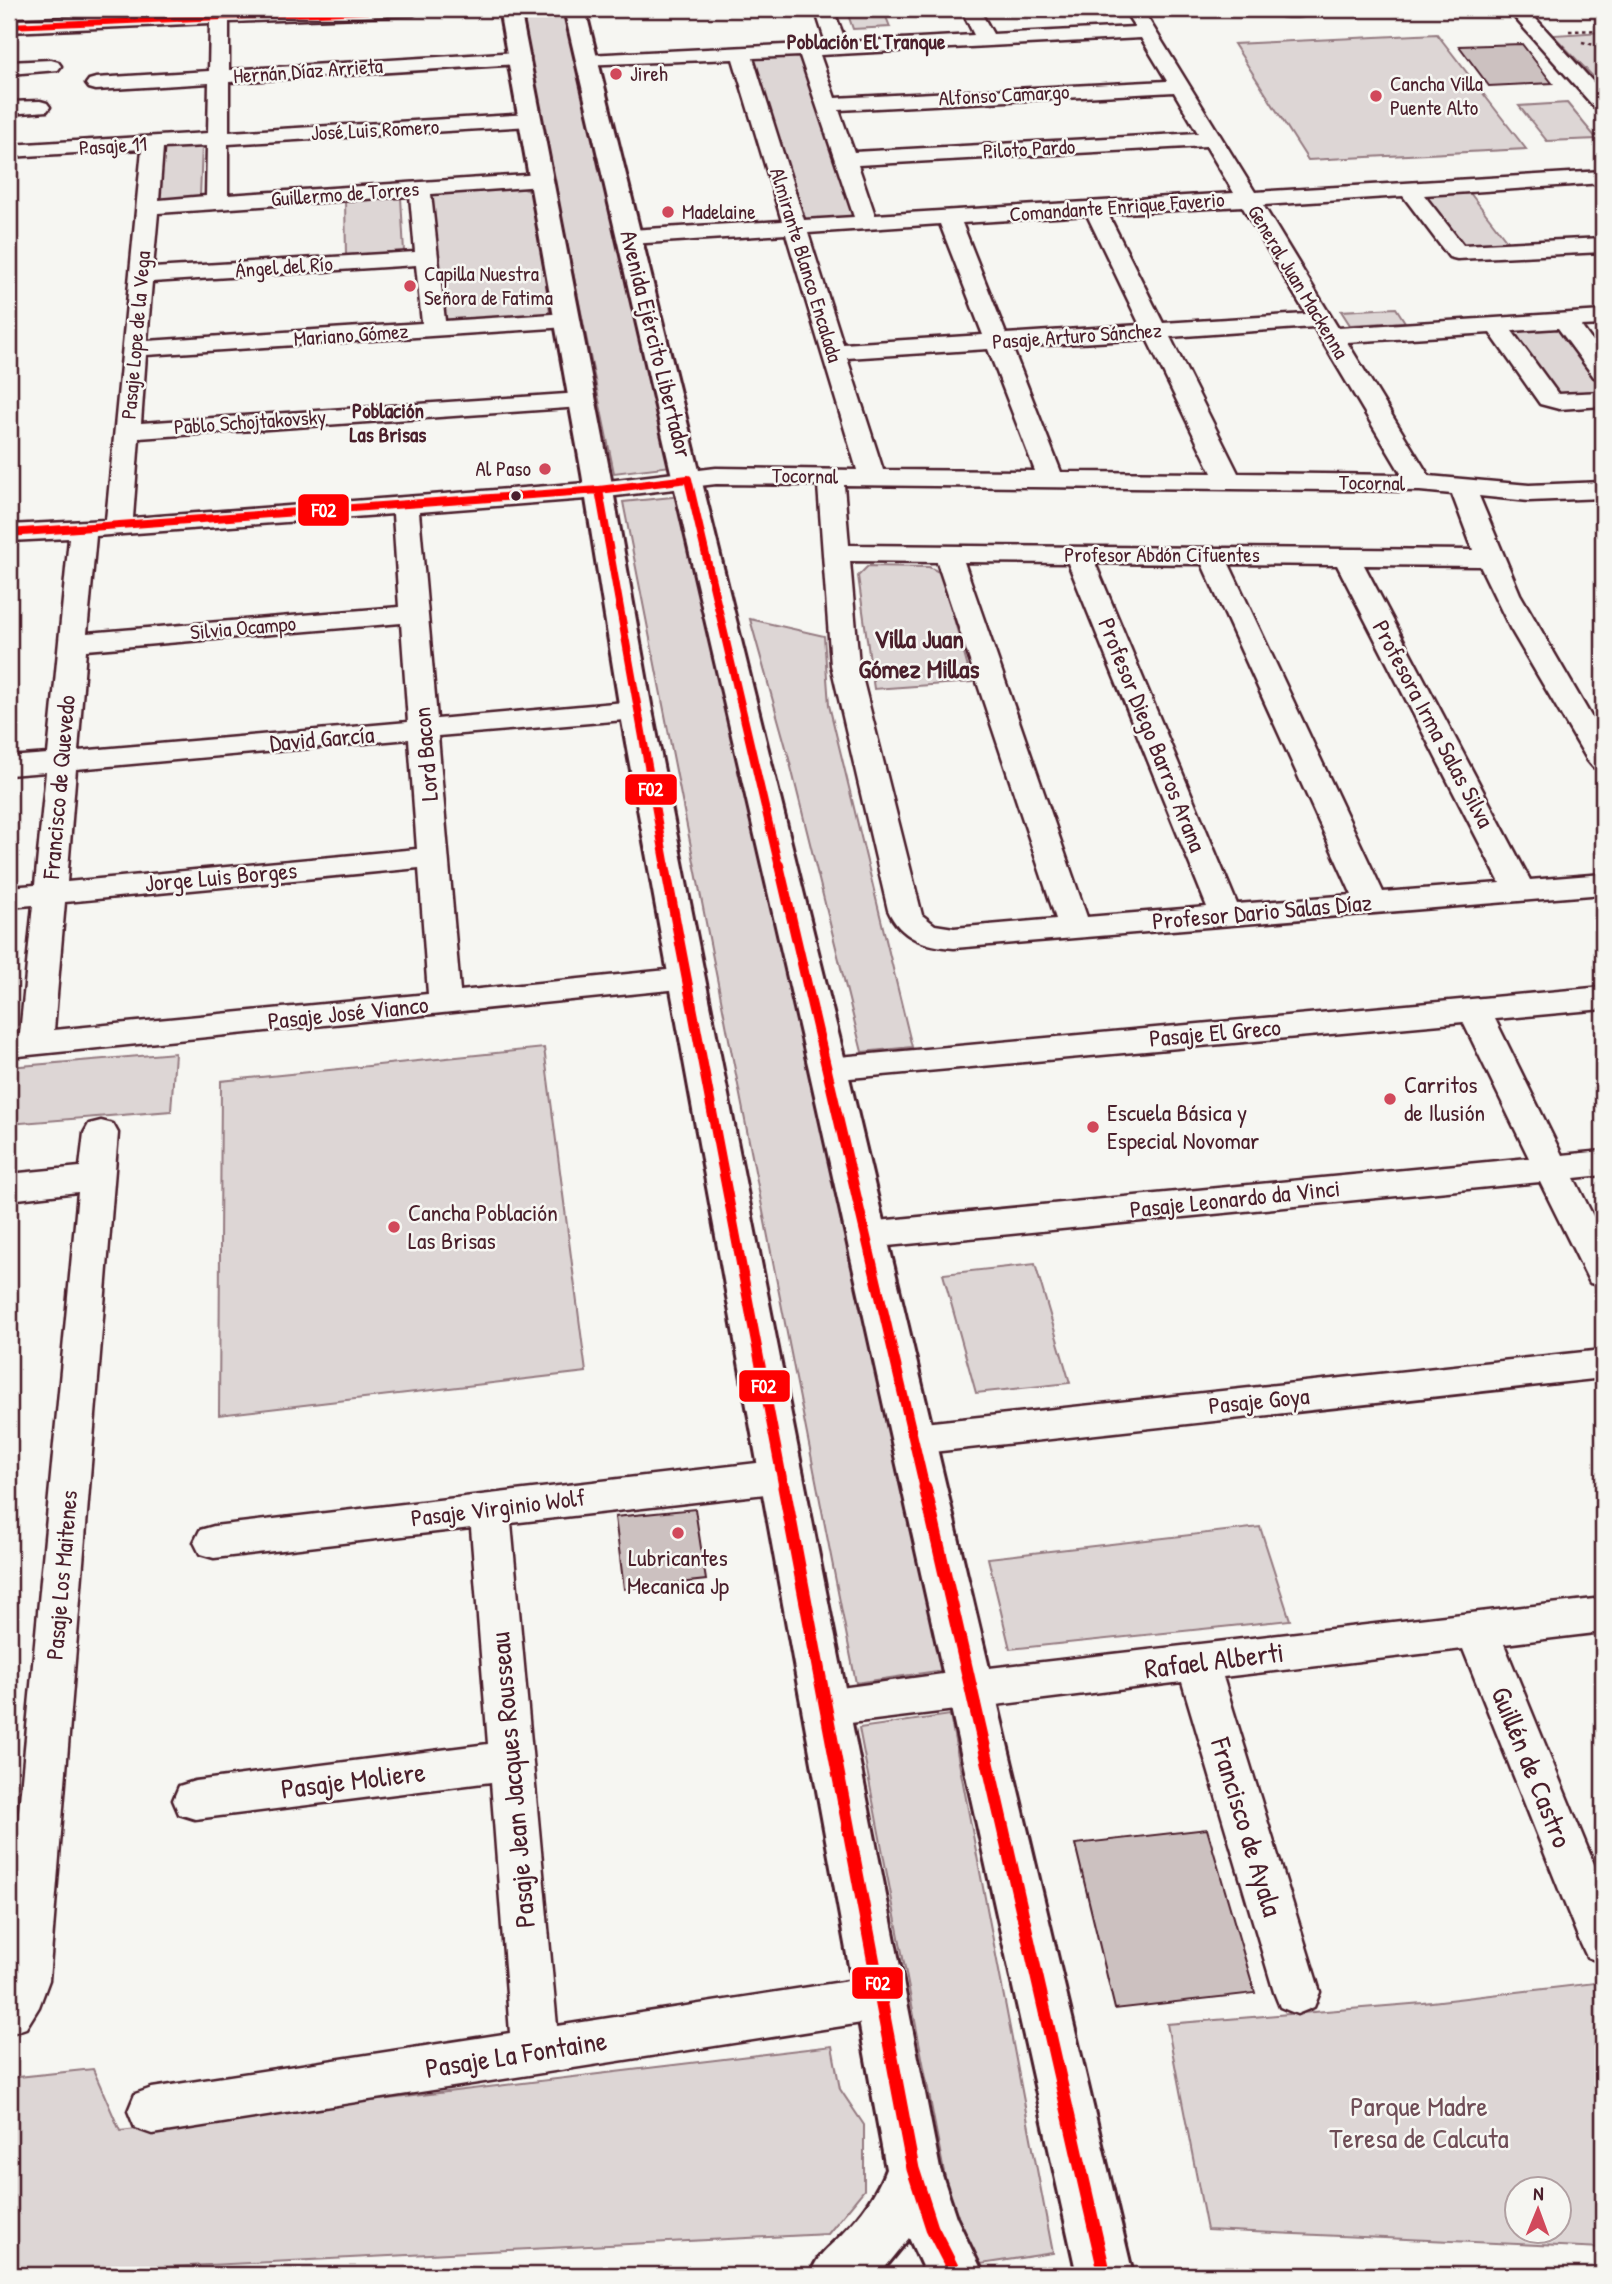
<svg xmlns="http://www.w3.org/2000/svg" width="1612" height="2284" viewBox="0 0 1612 2284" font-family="'Patrick Hand',sans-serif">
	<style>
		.green { fill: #ddd6d5; stroke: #947a80; stroke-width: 2; fill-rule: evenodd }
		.building { fill: #ccc1c0; stroke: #4a1f2b; stroke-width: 2 }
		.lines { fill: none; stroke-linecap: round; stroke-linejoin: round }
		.minor-casing { stroke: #4a1f2b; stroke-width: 5 }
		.major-casing { stroke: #4a1f2b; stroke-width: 6 }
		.path { stroke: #4a1f2b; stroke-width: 2.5; stroke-dasharray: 3.5 3.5; stroke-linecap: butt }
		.minor { fill: #f6f6f2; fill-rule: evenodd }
		.major { fill: #f6f6f2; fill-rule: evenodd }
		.bus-1-far3-casing { stroke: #f6f6f2; stroke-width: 10 }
		.bus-1-far2-casing { stroke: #f6f6f2; stroke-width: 12 }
		.bus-1-far1-casing { stroke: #f6f6f2; stroke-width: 16 }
		.bus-1-casing { stroke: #f6f6f2; stroke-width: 18 }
		.bus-1-far3 { stroke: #f00; stroke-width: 6 }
		.bus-1-far2 { stroke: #f00; stroke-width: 8 }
		.bus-1-far1 { stroke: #f00; stroke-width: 10 }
		.bus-1 { stroke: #f00; stroke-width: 13 }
		.poi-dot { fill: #d1495b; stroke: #f6f6f2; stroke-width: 2.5 }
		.bus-dot { fill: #4a1f2b; stroke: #f6f6f2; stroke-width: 2.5 }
		.labels { text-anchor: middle; stroke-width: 5; stroke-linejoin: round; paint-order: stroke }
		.far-neighbourhood-label { font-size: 21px; font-weight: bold; fill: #4a1f2b; stroke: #f6f6f2 }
		.far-street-label { font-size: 21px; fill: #4a1f2b; stroke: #f6f6f2 }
		.far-poi-label { font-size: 21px; fill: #4a1f2b; stroke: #f6f6f2; text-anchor: start }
		.street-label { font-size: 24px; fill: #4a1f2b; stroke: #f6f6f2 }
		.poi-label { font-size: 24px; fill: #4a1f2b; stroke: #f6f6f2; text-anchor: start }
		.neighbourhood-label { font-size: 26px; font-weight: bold; fill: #4a1f2b; stroke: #f6f6f2 }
		.near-street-label { font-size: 28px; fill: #4a1f2b; stroke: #f6f6f2 }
		.near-park-label { font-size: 28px; fill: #6f4d56; stroke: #f6f6f2 }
		.line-badge { stroke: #f6f6f2; stroke-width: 2.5 }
		.badge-label { font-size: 19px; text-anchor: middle; font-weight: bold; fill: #fff }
	</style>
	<rect width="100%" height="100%" fill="#f6f6f2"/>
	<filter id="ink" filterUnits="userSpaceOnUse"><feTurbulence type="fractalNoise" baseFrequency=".0143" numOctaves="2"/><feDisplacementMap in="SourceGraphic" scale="14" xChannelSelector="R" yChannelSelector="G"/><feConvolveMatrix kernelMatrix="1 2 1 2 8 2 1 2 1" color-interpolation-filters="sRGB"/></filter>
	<g filter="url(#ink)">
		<path class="green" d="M519,9H568L672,466L614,473Z
			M846,9H883L890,27L853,29Z
			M1603,32V87L1553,35Z
			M1437,34L1526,149L1308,160L1234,44Z
			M801,54L858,215L850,219L801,222L749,57Z
			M1567,103L1597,139L1547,141L1519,106Z
			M200,144L202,146L200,197L158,201L163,146Z
			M519,187L532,192L550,311L545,315L452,322L441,319L427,198L433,194Z
			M1470,193L1510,245L1458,247L1422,196Z
			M401,197L404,252L346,255L345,200Z
			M1396,308L1405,322L1350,325L1341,311Z
			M1556,327L1603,388V393L1554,396L1508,329Z
			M682,496L944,1670L856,1683L623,502Z
			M868,566L929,567L941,573L972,682L874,689L858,576Z
			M750,619L824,636L829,705L912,1047L862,1052L787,751Z
			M544,1048L586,1372L219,1415L221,1081Z
			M175,1053L171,1111L9,1124V1067Z
			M1035,1264L1070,1383L976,1393L943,1274Z
			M1260,1527L1290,1620L1010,1649L988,1558Z
			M950,1715L1053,2253L981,2264L956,2235L859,1728Z
			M1603,1982V2248L1207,2230L1167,2024L1423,2003ZM1518,2190H1560V2232H1518Z
			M832,2046L840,2089L864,2125V2190L828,2234L9,2275V2078L93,2069L120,2131Z"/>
		<path class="building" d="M1522,44L1552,83L1489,86L1459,46Z
			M695,1509L706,1580L624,1589L615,1517Z
			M1207,1829L1255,1993L1115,2009L1075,1844Z"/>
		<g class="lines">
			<defs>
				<path id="minor" d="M211,9H229L230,11L423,9L413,15L229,22V70L520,52L527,54L530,58L527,62L520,64L229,82V132L531,114L538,116L541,120L538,124L531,126L228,144V195L542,174L550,175L553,180L550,185L542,186L431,194L445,321L567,313L575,315L579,320L575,325L567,327L146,355L141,423L581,393L590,395L593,400L590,405L581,407L139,438L133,518L599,482L716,468L857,470L786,234L630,244L622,242L619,237L622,232L630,230L782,221L733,59L580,65L577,61L580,57L587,55L826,43L815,9H833L846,42L974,35L961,9H979L993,34L1135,27L1126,13L1129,9H1142L1255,192L1603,171V183L1424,195L1463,245L1603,238V252L1457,259L1449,257L1403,196L1263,205L1338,328L1603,311V325L1581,326L1603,356V379L1594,377L1558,328L1512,331L1558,394L1603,392V406L1559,409L1540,404L1490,333L1347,342L1429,476L1529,485L1603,482V498L1529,501L1479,496L1520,594L1603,737V770L1593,767L1588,761L1510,628L1480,566L1364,565L1530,880L1603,874V894L954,948C925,946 900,938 888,910L831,665L818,485L716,484L599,498L419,512L437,719L636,701L646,704L650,710L646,716L636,719L438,736L460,991L687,968L699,971L703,979L699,987L9,1057V1035L20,1034L33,905L9,907V887L35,885L46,772L9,775V757L48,754L69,538L9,541V525L106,520L142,149L9,157V145L208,133L209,83L96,90L89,88L86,84L89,80L96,78L209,71L210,23L9,32V20L210,12ZM1141,38L1167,81L835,98L820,55ZM800,56L854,217L804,220L753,58ZM1174,92L1198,133L854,152L839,110ZM207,146L206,196L159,200L163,148ZM1206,146L1234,193L875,215L858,165ZM410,196L415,252L153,268L158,213ZM1242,206L1306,314L1163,323L1108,214ZM1087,215L1140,325L1006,334L962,223ZM940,224L983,335L843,344L808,233ZM416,265L422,323L147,341L152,282ZM1314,327L1319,336L1402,475L1238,473L1170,337ZM1147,339L1212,473L1061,472L1012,347ZM988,349L1035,471L883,470L847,358ZM844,485L1420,491L1452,494L1473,550L849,545ZM393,514L399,607L87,633L96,536ZM850,561L937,562L1056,919L954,928L935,925L922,915L859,665ZM964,562L1068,563L1207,907L1087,917ZM1095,563L1202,564L1352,895L1237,904ZM1229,564L1337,565L1500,883L1383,892ZM401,623L408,722L78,751L86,650ZM409,739L417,849L67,882L76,769ZM419,868L428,994L54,1030L65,902Z
					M1267,9H1317C1308,19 1276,19 1267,9Z
					M1507,9H1527L1603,93V111L1596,109Z
					M51,60L58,62L61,66L58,70L9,74V62Z
					M40,101L47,103L50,107L47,111L9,114V102Z
					M1603,987V1009L1495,1019L1562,1155L1603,1151V1175L1574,1178L1603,1236V1286L1590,1283L1540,1182L867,1248L854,1244L849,1235L854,1226L867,1222L1529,1158L1463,1022L828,1080L816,1077L811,1069L816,1061L828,1058Z
					M101,1121L113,1124L118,1133L49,1980L39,2007L26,2028L9,2034V1916L78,1192L9,1200V1174L80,1167L84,1133L89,1124Z
					M1603,1350V1378L914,1454L900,1450L894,1439L900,1428L914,1424Z
					M782,1460L796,1465L802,1476L796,1487L782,1492L511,1523L557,2026L881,1976L898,1983L904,1998L898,2013L881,2020L152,2134L135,2128L128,2111L135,2094L152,2088L510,2033L491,1782L195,1819L179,1814L173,1800L179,1786L195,1781L488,1744L471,1528L214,1558L200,1554L194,1542L200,1530L214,1526Z
					M1603,1598V1632L1504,1644L1603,1886V1963L1587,1957L1580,1942L1463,1649L1223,1677L1320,1992L1314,2007L1297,2014L1280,2007L1274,1992L1182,1682L826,1726L811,1721L805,1708L811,1695L826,1690L972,1670Z"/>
				<path id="major" d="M499,9H520L610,474L652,710L940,2169L956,2217L984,2275H926L909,2238L879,2275H810C820,2251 826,2251 843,2233C861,2215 877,2193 886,2169L620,710L582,474Z
					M564,9H585L847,1069L1133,2275H1077L809,1069Z"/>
			</defs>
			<use href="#minor" class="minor-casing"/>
			<use href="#major" class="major-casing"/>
			<path class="path" d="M1569,31L1603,30
				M1582,42L1603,47"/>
			<use href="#minor" class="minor"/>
			<use href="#major" class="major"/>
			<defs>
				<path id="bus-1-far3" d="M9,26L413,9"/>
				<path id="bus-1-far2" d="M599,490L666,867
					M9,533L599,490L688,479L779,867"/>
				<path id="bus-1-far1" d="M665,865L784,1489
					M779,865L925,1489"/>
				<path id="bus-1" d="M784,1487L913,2169L932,2228L956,2275
					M925,1487L1105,2275"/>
			</defs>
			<use href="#bus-1-far3" class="bus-1-far3-casing"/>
			<use href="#bus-1-far2" class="bus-1-far2-casing"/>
			<use href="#bus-1-far1" class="bus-1-far1-casing"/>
			<use href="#bus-1" class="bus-1-casing"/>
			<use href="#bus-1-far3" class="bus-1-far3"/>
			<use href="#bus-1-far2" class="bus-1-far2"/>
			<use href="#bus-1-far1" class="bus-1-far1"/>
			<use href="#bus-1" class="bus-1"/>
		</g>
	</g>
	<g class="poi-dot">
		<circle cx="616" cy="74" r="7"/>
		<circle cx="1376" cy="96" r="7"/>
		<circle cx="668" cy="212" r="7"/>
		<circle cx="410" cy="286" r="7"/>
		<circle cx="545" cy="469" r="7"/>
		<circle cx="1390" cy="1099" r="7"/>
		<circle cx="1093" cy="1127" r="7"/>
		<circle cx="394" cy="1227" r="7"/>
		<circle cx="678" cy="1533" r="7"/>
	</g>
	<circle class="bus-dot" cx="516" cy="496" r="6"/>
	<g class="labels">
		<g class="far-neighbourhood-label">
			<text x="866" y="49">Población El Tranque</text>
			<text x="388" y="418">Población<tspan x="388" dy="24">Las Brisas</tspan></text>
		</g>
		<g class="far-street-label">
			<text transform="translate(308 71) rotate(-4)" y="7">Hernán Díaz Arrieta</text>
			<text transform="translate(1004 95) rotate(-3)" y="7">Alfonso Camargo</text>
			<text transform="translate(375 130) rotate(-3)" y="7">José Luis Romero</text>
			<text transform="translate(113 146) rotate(-4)" y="7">Pasaje 11</text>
			<text transform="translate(1029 149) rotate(-3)" y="7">Piloto Pardo</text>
			<text transform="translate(345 194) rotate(-4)" y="7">Guillermo de Torres</text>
			<text transform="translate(1117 207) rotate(-4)" y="7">Comandante Enrique Faverio</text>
			<text transform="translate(806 265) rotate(73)" y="7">Almirante Blanco Encalada</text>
			<text transform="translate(284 267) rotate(-4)" y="7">Ángel del Río</text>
			<text transform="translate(1298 282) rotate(59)" y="7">General Juan Mackenna</text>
			<text transform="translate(136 335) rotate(-85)" y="7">Pasaje Lope de la Vega</text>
			<text transform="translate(351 335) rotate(-4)" y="7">Mariano Gómez</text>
			<text transform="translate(1077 336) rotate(-4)" y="7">Pasaje Arturo Sánchez</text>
			<text transform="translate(250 422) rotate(-4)" y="7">Pablo Schojtakovsky</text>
			<text transform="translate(805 476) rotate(1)" y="7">Tocornal</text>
			<text transform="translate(1372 483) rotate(1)" y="7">Tocornal</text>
			<text x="1162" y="562">Profesor Abdón Cifuentes</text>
			<text transform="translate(243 628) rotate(-5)" y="7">Silvia Ocampo</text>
		</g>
		<g class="far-poi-label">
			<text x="630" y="81">Jireh</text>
			<text x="1390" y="91">Cancha Villa<tspan x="1390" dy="24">Puente Alto</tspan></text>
			<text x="682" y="219">Madelaine</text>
			<text x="424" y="281">Capilla Nuestra<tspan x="424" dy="24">Señora de Fatima</tspan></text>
			<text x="531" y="476" text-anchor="end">Al Paso</text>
		</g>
		<g class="street-label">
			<text transform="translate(656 344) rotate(76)" y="8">Avenida Ejército Libertador</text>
			<text transform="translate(1433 724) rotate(62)" y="8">Profesora Irma Salas Silva</text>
			<text transform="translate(1152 735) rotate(68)" y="8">Profesor Diego Barros Arana</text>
			<text transform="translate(322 739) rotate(-5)" y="8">David García</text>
			<text transform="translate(426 754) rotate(-95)" y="8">Lord Bacon</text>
			<text transform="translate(59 787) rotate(-85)" y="8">Francisco de Quevedo</text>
			<text transform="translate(221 877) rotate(-5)" y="8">Jorge Luis Borges</text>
			<text transform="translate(1262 912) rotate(-5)" y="8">Profesor Dario Salas Díaz</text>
			<text transform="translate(348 1013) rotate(-6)" y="8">Pasaje José Vianco</text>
			<text transform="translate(1215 1033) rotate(-5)" y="8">Pasaje El Greco</text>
			<text transform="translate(1235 1199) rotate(-6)" y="8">Pasaje Leonardo da Vinci</text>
			<text transform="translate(1259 1401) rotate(-6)" y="8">Pasaje Goya</text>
			<text transform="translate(498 1508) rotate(-7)" y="8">Pasaje Virginio Wolf</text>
			<text transform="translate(62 1575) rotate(-85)" y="8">Pasaje Los Maitenes</text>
		</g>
		<g class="poi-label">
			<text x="1404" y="1093">Carritos<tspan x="1404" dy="28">de Ilusión</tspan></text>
			<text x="1107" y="1121">Escuela Básica y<tspan x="1107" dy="28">Especial Novomar</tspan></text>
			<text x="408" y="1221">Cancha Población<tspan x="408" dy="28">Las Brisas</tspan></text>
			<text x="678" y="1566" text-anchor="middle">Lubricantes<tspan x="678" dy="28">Mecanica Jp</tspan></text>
		</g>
		<g class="neighbourhood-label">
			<text x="919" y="648">Villa Juan<tspan x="919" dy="30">Gómez Millas</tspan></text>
		</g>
		<g class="near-street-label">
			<text transform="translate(1214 1660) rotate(-7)" y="10">Rafael Alberti</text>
			<text transform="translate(1532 1767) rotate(68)" y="10">Guillén de Castro</text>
			<text transform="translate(353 1780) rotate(-7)" y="10">Pasaje Moliere</text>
			<text transform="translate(512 1780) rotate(-95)" y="10">Pasaje Jean Jacques Rousseau</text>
			<text transform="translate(1247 1827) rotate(73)" y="10">Francisco de Ayala</text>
			<text transform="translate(516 2054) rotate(-9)" y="10">Pasaje La Fontaine</text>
		</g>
		<g class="near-park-label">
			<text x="1419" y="2116">Parque Madre<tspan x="1419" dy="32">Teresa de Calcuta</tspan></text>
		</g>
	</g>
	<g class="line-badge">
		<rect x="297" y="493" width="53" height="34" rx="7" fill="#f00"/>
		<rect x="624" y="773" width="54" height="33" rx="7" fill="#f00"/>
		<rect x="738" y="1369" width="53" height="34" rx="7" fill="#f00"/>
		<rect x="851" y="1966" width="53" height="34" rx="7" fill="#f00"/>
	</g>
	<g class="badge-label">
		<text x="324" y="517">F02</text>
		<text x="651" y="796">F02</text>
		<text x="764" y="1393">F02</text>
		<text x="878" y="1990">F02</text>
	</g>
	<rect width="1612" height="2284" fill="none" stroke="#f6f6f2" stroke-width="35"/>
	<rect x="18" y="18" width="1577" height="2249" fill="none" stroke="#4a1f2b" stroke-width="2.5" filter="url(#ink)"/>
	<g transform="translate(1538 2210) rotate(1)"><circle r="33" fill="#f6f6f2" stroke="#b1a0a2" stroke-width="2"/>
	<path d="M0-5L12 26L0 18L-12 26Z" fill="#d1495b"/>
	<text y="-10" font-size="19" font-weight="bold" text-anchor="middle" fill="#4a1f2b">N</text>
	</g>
</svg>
